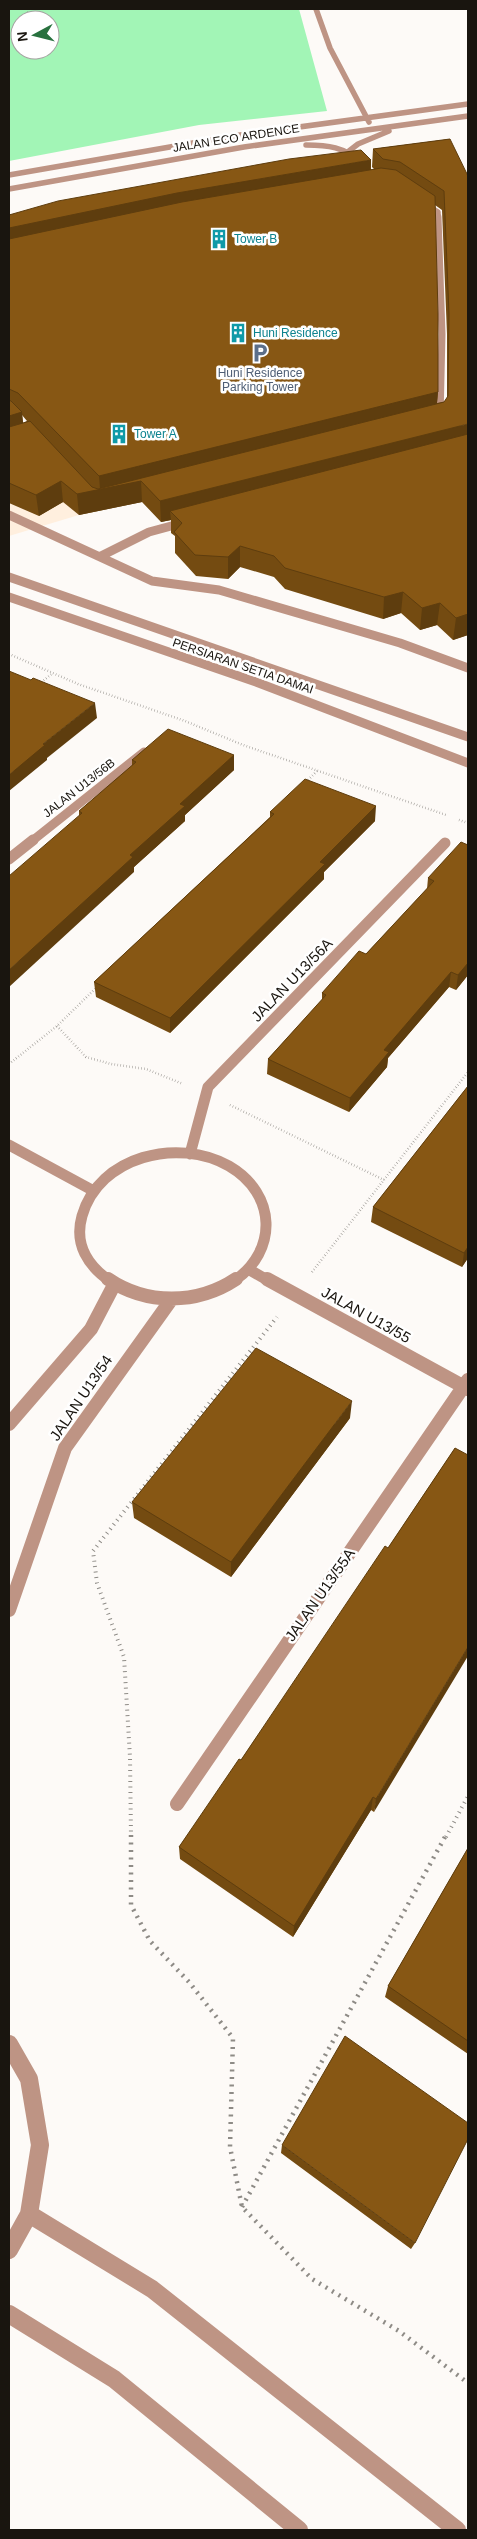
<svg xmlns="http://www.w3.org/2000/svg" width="477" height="2539" viewBox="0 0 477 2539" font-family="Helvetica,sans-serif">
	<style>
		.built { fill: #ffefde }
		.green { fill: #a2f5b6; fill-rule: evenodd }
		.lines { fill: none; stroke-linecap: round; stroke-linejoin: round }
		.path-far3 { stroke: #8e8b86; stroke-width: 1; stroke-dasharray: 0.5 2; stroke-linecap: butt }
		.path-far2 { stroke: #8e8b86; stroke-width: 2.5; stroke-dasharray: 0.5 2.5; stroke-linecap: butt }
		.path-far1 { stroke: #8e8b86; stroke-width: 4; stroke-dasharray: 1 4.5; stroke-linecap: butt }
		.path { stroke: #8e8b86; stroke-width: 4.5; stroke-dasharray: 2 5.5; stroke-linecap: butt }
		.minor-far5 { stroke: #be9484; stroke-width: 5.5 }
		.minor-far4 { stroke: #be9484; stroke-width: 7 }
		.minor-far3 { stroke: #be9484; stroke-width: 9 }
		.minor-far2 { stroke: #be9484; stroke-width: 11 }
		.minor-far1 { stroke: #be9484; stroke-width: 14 }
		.minor { stroke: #be9484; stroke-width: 18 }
		.wall { fill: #744b11; fill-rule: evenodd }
		.shaded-wall { fill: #5e3d0e }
		.building { fill: #875714; stroke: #5e3d0e }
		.labels { text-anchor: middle; stroke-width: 5; stroke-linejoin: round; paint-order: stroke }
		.far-street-label { font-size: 12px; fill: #19150f; stroke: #fff }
		.far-culture-label { font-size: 12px; fill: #0d838f; stroke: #fff; text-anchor: start }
		.far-service-label { font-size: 12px; fill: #4e5e75; stroke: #fff }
		.street-label { font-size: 15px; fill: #19150f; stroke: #fff }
	</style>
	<rect width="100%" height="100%" fill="#fdfaf7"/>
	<path class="built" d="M9,444L79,515L9,536Z"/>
	<path class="green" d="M9,9H299L327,111L199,125L9,161ZM20,20H50V50H20Z"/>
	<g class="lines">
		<path class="path-far3" d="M27,9L29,20
			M9,35L20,29"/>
		<path class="path-far2" d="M9,654L78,684L185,721L243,745L446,815
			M39,684L53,673
			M306,782L318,770
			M459,820L468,823
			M57,1026L86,1057L111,1064L146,1069L183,1084
			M9,1064L57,1026L98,986
			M230,1105L384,1180
			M312,1272L468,1072"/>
		<path class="path-far1" d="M131,1837L130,1757L124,1657L97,1583L93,1551L277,1317
			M446,1837L468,1796"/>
		<path class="path" d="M131,1835V1905L150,1941L189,1982L233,2038L230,2147L242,2207L312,2279L399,2331L468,2383
			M242,2207L446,1835"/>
		<path class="minor-far5" d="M316,9L330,48L369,122
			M306,145C328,145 344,147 361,162
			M349,151L358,144L389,131
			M9,175L233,136L468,104
			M9,189L244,147L468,116
			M421,201L438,212V218"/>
		<path class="minor-far4" d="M438,217L442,334L440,418"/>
		<path class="minor-far3" d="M9,515L152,581L219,590L400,643L468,668
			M101,556L149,532L186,522
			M9,577L468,737
			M9,597L256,682L468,763
			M32,841L144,752"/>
		<path class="minor-far2" d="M9,859L33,840
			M9,1145L92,1190
			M190,1154L208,1087L445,843
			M248,1269L269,1281
			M110,1281C88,1266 74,1244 82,1216C99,1156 178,1137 229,1166C277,1194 278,1251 234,1281"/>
		<path class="minor-far1" d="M108,1279C146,1305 197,1305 236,1279
			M267,1279L468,1389
			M9,1424L91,1329L114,1285
			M9,1610L65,1448L171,1300
			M177,1804L468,1380"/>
		<path class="minor" d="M9,2044L29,2079L40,2145L29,2214L9,2250
			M29,2214L152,2289L457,2530
			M9,2314L114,2379L299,2530"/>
	</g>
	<path class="wall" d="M450,139L468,635L453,640L437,625L420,630L401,613L383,619L285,589L274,577L240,567L228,579L196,576L175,553V536L171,533V520L161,522L142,502L79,515L63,502L39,516L9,503V215L371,160V170L374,169L372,167L373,149ZM435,205L442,210L447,334V399L444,402L437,403L438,392ZM22,415L27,421L23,423Z
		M234,755V770L185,815V821L134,867V872L79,816V811L132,766V760Z
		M270,812L375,821L324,872V879L170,1033L96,997L94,982L270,817Z
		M468,845V975L456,990L449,987L388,1058L387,1067L349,1112L267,1074L268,1059L322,1000V993L366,954L427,889L428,878Z
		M468,1086V1258L462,1267L371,1222L373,1207Z
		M350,1418L231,1577L134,1518L132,1502Z
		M455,1448L374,1812L371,1810L293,1937L180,1859L179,1847L241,1760L388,1548Z
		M468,1848V2054L385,1997L388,1986Z
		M282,2145L415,2243L411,2249L281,2153Z"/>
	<path class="shaded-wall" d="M371,160L370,179L9,248V228L177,193Z
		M438,392L436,413L141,481L142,502L79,515L77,494L100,489L99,476Z
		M22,412L24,433L9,438V416Z
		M468,424V444L170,511L171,520L161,522L160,501Z
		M61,481L63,502L39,516L36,495Z
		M240,546V567L228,579V557Z
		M403,592L401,613L383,619L384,597Z
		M440,603L437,625L420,630L422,608Z
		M468,614V635L453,640L456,618Z
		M95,703L97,718L47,758V760L9,791V775L43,744Z
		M234,755V770L185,815V821L134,867V872L9,987V970L130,855L180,804Z
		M376,806L375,821L324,872V879L170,1033V1018L320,862Z
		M468,963V975L456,990L458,975Z
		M451,972L449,987L388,1058L387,1067L349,1112L350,1098L384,1050Z
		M468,1247V1258L462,1267L464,1253Z
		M352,1401L350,1418L231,1577V1562Z
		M468,1647V1656L374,1812L376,1799Z
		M373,1797L371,1810L293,1937L294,1926Z"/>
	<path class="building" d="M450,139L468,176V424L160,501L141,481L77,494L61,481L36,495L9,483V427L30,421L92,487L98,489L444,402L448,396L449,314L444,191L400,162L383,159L373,149Z
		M361,150L371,160L177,193L9,228V215L58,201L289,159Z
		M381,168L396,170L435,196L438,314V392L99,476L18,393L9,389V239L182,202Z
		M9,400L11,401L22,412L9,416Z
		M468,434V614L456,618L440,603L422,608L403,592L384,597L285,568L274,556L240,546L228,557L195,555L174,532L182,523L170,511Z
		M9,671L31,680L33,678L95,703L43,744L45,745L9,775Z
		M168,729L234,755L180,804L185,806L130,855L133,857L9,970V876L82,813L79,811L136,762L132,760Z
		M305,779L376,806L320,862L325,864L170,1018L94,982L274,814L270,812Z
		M461,842L468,845V963L458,975L451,972L384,1050L389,1052L350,1098L268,1059L326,995L322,993L359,951L366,954L434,881L428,878Z
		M468,1086V1247L464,1253L373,1207Z
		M256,1348L352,1401L231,1562L132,1502Z
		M455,1448L468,1455V1647L376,1799L373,1797L294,1926L179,1847L239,1759L241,1760L385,1546L388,1548Z
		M468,1848V2041L388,1986Z
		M345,2036L468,2123V2139L415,2243L282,2145Z"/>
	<defs>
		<symbol id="building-bare" viewBox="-9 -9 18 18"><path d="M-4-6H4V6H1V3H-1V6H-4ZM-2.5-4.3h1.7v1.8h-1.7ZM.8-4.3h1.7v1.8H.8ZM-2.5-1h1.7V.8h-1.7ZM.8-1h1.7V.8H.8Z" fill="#0f9aa8" stroke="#fff" stroke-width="2.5" paint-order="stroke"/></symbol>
		<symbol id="parking-bare" viewBox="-9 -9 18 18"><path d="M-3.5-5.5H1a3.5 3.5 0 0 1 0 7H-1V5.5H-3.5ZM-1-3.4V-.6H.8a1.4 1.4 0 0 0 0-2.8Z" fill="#5c6f8a" stroke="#fff" stroke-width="2.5" paint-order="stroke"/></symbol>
	</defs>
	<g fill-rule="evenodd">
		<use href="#building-bare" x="205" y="225" width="28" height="28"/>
		<use href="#building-bare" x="224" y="319" width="28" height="28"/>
		<use href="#parking-bare" x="246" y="339" width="28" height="28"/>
		<use href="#building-bare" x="105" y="420" width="28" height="28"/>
	</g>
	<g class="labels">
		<g class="far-street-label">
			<text transform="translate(236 138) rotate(-9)" y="4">JALAN ECO ARDENCE</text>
			<text transform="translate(243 666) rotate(19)" y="4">PERSIARAN SETIA DAMAI</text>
			<text transform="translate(79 788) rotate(-38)" y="4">JALAN U13/56B</text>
		</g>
		<g class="far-culture-label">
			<text x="234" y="243">Tower B</text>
			<text x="253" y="337">Huni Residence</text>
			<text x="134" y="438">Tower A</text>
		</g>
		<g class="far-service-label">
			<text x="260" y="377">Huni Residence<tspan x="260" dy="14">Parking Tower</tspan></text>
		</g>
		<g class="street-label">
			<text transform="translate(292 980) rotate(-46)" y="5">JALAN U13/56A</text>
			<text transform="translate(366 1315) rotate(29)" y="5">JALAN U13/55</text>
			<text transform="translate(81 1398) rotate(-56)" y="5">JALAN U13/54</text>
			<text transform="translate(320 1595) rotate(-55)" y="5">JALAN U13/55A</text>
		</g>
	</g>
	<rect width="477" height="2539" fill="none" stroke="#19150f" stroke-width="20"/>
	<g transform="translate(35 35) rotate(263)"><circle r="24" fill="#ffffff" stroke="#a3a19f"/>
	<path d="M0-4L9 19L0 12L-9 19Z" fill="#28713e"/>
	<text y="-8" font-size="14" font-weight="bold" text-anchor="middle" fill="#19150f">N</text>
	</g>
</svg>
